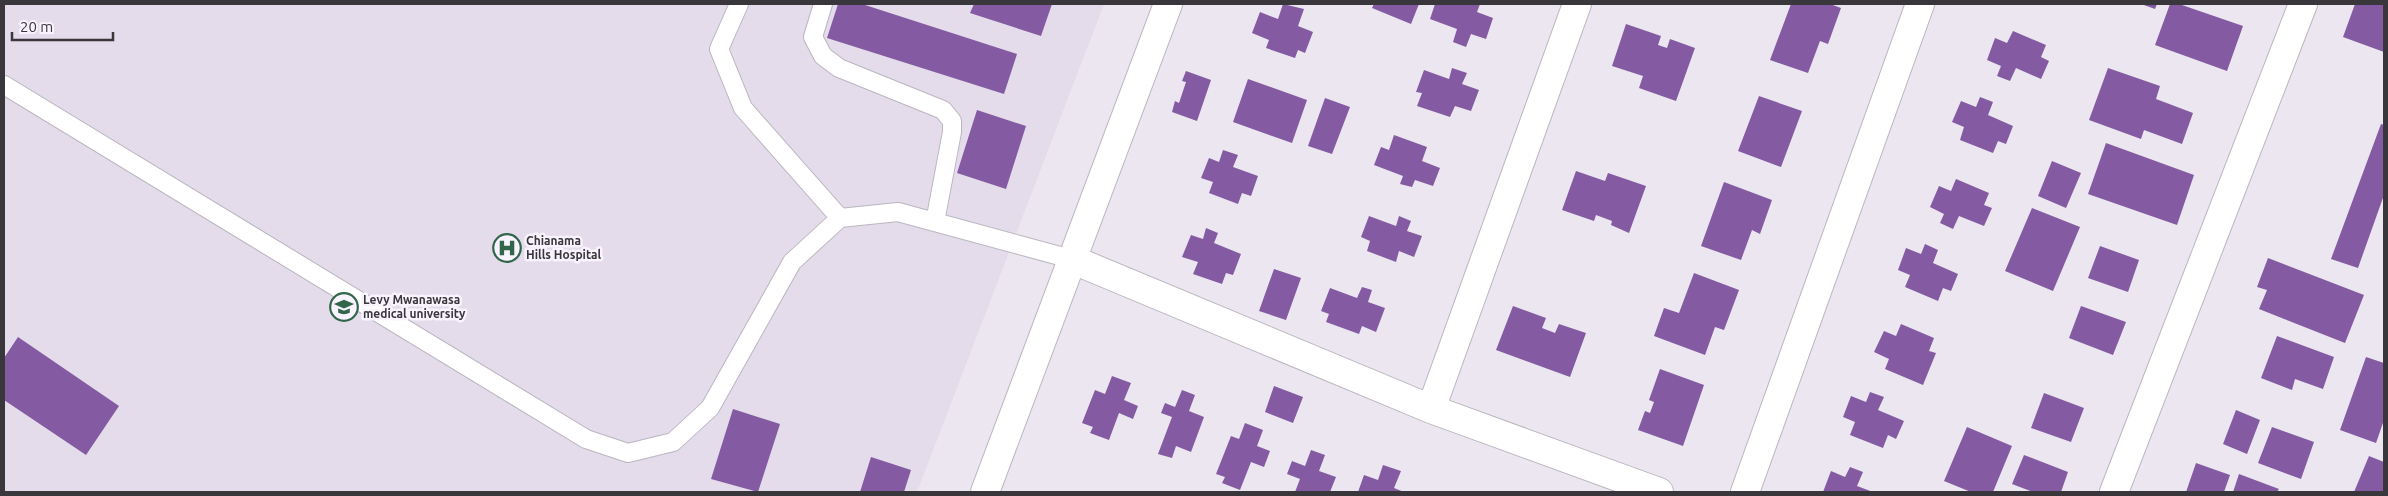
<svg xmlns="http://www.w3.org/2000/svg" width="2388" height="496" viewBox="0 0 2388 496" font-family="Ubuntu,sans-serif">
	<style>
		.built { fill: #e4dbeb }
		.building { fill: #845ba2 }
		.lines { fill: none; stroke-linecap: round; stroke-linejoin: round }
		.lane-casing { stroke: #bab6bf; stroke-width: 20 }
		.street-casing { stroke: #bab6bf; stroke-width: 30 }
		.secondary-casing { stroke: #bab6bf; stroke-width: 30 }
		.lane { stroke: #fff; stroke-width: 18 }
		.street { stroke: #fff; stroke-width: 28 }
		.secondary { stroke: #fff; stroke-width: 28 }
		.labels { text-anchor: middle; stroke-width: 5; stroke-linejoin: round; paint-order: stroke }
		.poi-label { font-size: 12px; font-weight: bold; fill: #39373b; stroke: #f8f3fd; text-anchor: start }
	</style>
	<rect width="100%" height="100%" fill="#ebe6ef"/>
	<path class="built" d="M4,4H1104L917,492H4Z"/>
	<path class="building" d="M838,4H862L1017,54L1004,94L827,38Z
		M974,4H1052L1041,36L970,13Z
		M1283,4L1304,9L1298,26L1313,32L1305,53L1298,50L1295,58L1266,48L1269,40L1252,33L1260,12L1278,19Z
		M1374,4H1419L1411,24L1372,8Z
		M1435,4H1480L1477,12L1493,18L1486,39L1471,34L1466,47L1453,42L1457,29L1430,19Z
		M1791,4H1830L1841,8L1828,44L1820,41L1808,73L1770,60Z
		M2141,4H2157L2155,9Z
		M2170,4H2179L2243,26L2227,71L2155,45Z
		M2355,4H2384V52L2343,37Z
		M1626,24L1661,36L1658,45L1667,48L1670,39L1695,48L1676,101L1639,88L1643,76L1612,66Z
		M2013,31L2046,45L2041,57L2049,61L2041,79L2016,68L2010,81L1997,76L2001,66L1987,60L1995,38L2007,43Z
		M1452,68L1467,73L1462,84L1479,90L1471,111L1455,106L1450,117L1417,106L1422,93L1416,92L1424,70L1449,79Z
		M2108,68L2160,86L2156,99L2193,113L2182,144L2144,130L2141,139L2089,120Z
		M1186,71L1211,80L1197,121L1172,112L1175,101L1179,103L1186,82L1182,81Z
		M1248,79L1307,100L1292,143L1233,122Z
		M1759,96L1802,111L1781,167L1738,151Z
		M1980,97L1993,102L1988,115L2013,126L2006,144L1998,141L1993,153L1960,140L1964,127L1952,122L1961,101L1976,107Z
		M1325,98L1350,107L1332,154L1308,146Z
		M977,110L1026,126L1006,189L957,173Z
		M2381,124L2384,125V195L2358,268L2331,259Z
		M1394,135L1427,147L1422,161L1440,168L1433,186L1415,180L1412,187L1400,184L1403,176L1374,165L1381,147L1389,150Z
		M2106,143L2194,175L2177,225L2088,194Z
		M1223,150L1238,155L1233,167L1258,176L1251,196L1242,193L1238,204L1209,193L1213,182L1201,178L1209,158L1219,162Z
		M2052,161L2081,173L2066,208L2038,196Z
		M1576,171L1605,181L1608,173L1646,186L1629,233L1611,225L1612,221L1596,215L1594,221L1562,210Z
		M1956,179L1989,193L1984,205L1992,208L1984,226L1959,216L1953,229L1940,223L1944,214L1930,207L1939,186L1951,191Z
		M1724,182L1772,200L1760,234L1752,230L1741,260L1701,246Z
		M2032,208L2080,227L2053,291L2005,271Z
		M1369,216L1396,226L1399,216L1411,221L1407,231L1422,236L1414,257L1399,251L1396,262L1367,251L1370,241L1361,237Z
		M1206,228L1218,233L1214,243L1241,254L1233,275L1226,273L1222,284L1193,274L1198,262L1182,257L1191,235L1203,239Z
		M1925,244L1938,250L1933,263L1958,274L1951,291L1943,288L1938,301L1905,287L1910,275L1898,270L1906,248L1921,254Z
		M2100,246L2139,260L2128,292L2088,278Z
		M2268,258L2364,295L2345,343L2259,309L2267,290L2257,287Z
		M1274,269L1301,278L1286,320L1259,311Z
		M1694,273L1739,290L1724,330L1715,327L1705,355L1654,336L1664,308L1679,313Z
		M1362,287L1372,290L1368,302L1385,308L1376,332L1362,326L1359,334L1326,322L1329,314L1321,311L1330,288L1357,298Z
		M1513,306L1546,318L1542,328L1555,333L1559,324L1586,333L1570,377L1496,350Z
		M2081,306L2126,322L2113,355L2069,338Z
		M1901,324L1934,338L1929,351L1936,353L1923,385L1885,369L1889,359L1874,352L1884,331L1896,336Z
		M2277,336L2334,357L2323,389L2295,379L2292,390L2261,378Z
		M18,337L119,406L86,455L4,400V358Z
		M2366,357L2384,363V420L2376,443L2340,430Z
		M1660,369L1704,385L1683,446L1638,430L1645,411L1650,413L1654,402L1649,400Z
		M1112,376L1131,383L1124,400L1138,406L1133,419L1119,413L1109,440L1090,433L1093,427L1082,423L1095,390L1105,394Z
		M1274,386L1303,397L1293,423L1265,412Z
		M1182,390L1195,395L1189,411L1204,417L1191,452L1176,446L1172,458L1158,454L1172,417L1161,413L1165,403L1175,407Z
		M1870,392L1884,397L1878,410L1904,421L1896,439L1888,435L1883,448L1850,435L1855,422L1843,417L1851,396L1866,402Z
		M2044,393L2084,408L2071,442L2031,428Z
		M733,409L780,424L758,492L711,479Z
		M2236,410L2260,420L2247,454L2223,444Z
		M1245,423L1263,430L1257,446L1270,451L1264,467L1251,462L1240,490L1222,483L1225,477L1216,474L1231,436L1239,439Z
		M1967,427L2012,446L1993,492H1971L1944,481Z
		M2272,427L2314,442L2301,479L2258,463Z
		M1311,450L1325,455L1319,471L1336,477L1330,492H1295L1300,479L1287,474L1292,461L1305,466Z
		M2024,455L2068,472L2061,492H2033L2012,484Z
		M2369,456L2384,462V492H2354Z
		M871,457L911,470L904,492H860Z
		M2196,463L2230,475L2224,492H2186Z
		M1383,465L1401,471L1394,488L1404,492H1358L1364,475L1378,480Z
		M1850,467L1863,472L1857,486L1873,492H1823L1831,471L1845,477Z
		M2239,474L2279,489L2277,492H2233Z"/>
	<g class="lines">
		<defs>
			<path id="lane" d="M739,4L719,49L743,108L840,218
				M823,4L813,37L823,56L839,68L943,110L952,121V132L935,222
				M4,85L586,439L628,453L673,442L710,408L792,262L840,218L898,212L1071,259"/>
			<path id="street" d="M1071,259L1431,409L1659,492
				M1431,409L1577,4
				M1745,492L1920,4
				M2114,492L2303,4"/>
			<path id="secondary" d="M985,492L1168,4"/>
		</defs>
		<use href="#lane" class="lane-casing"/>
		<use href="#street" class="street-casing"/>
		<use href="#secondary" class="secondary-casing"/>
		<use href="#lane" class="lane"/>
		<use href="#street" class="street"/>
		<use href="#secondary" class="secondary"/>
	</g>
	<defs>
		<symbol id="hospital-ring" viewBox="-11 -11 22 22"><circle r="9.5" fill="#f8f3fd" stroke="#32664b" stroke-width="1.5"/><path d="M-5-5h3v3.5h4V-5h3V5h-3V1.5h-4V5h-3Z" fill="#32664b"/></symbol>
		<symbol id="school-ring" viewBox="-11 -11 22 22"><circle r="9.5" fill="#f8f3fd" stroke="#32664b" stroke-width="1.5"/><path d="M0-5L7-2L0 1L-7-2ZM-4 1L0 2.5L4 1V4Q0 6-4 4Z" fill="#32664b"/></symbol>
	</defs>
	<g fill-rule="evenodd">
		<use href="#hospital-ring" x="491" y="232" width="32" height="32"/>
		<use href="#school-ring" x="328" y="291" width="32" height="32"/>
	</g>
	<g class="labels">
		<g class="poi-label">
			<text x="526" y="245">Chianama<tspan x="526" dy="14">Hills Hospital</tspan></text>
			<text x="363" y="304">Levy Mwanawasa<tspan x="363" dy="14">medical university</tspan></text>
		</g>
	</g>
	<rect width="2388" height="496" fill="none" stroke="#39373b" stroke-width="10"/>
	<path d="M12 32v8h101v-8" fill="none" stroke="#39373b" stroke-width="2.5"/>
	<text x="20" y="32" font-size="15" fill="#39373b" stroke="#f8f3fd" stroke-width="4" paint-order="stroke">20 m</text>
</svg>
